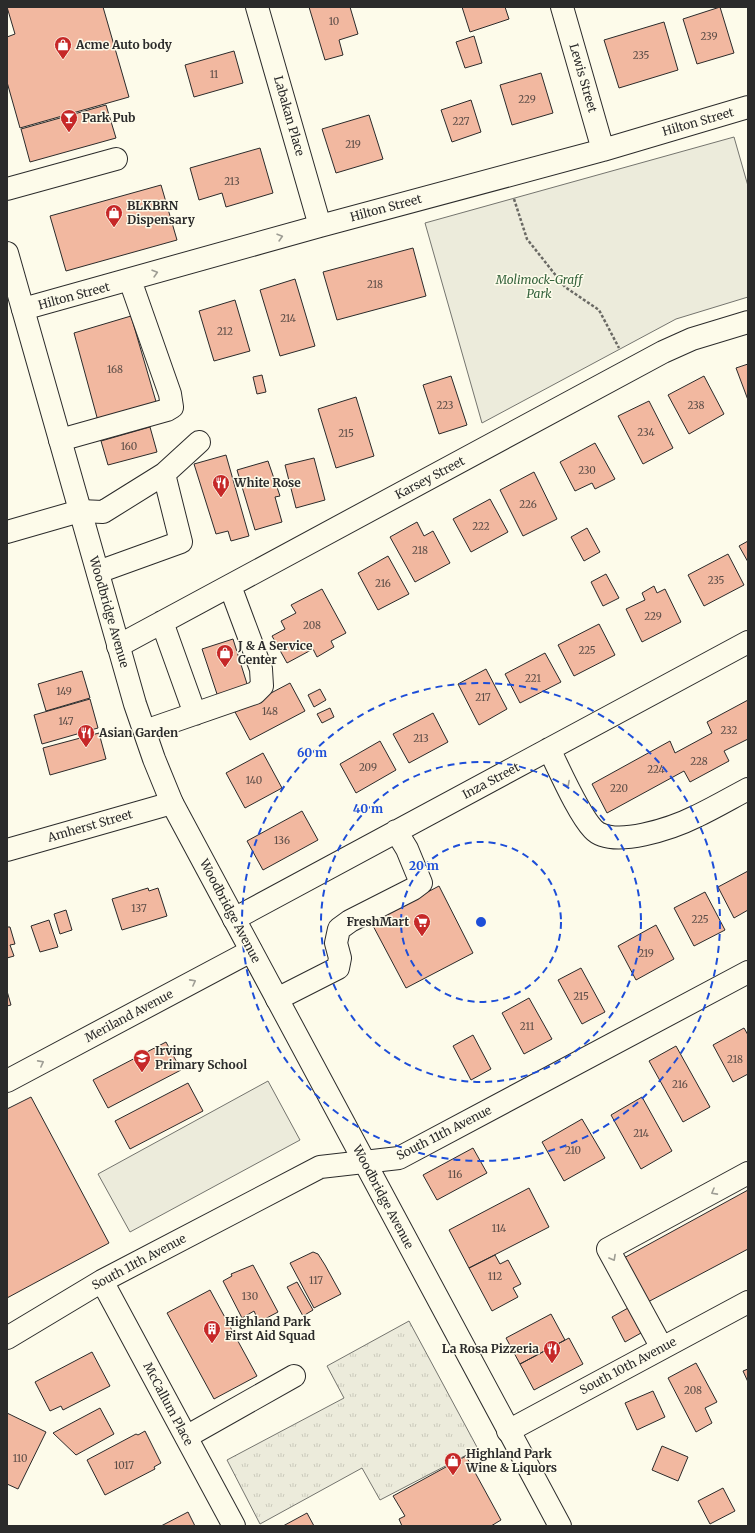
<svg xmlns="http://www.w3.org/2000/svg" width="755" height="1533" viewBox="0 0 755 1533" font-family="Merriweather,serif">
	<style>
		.grass { fill: url(#grass-tufts); stroke: #74746e }
		.park { fill: #ecebdb; stroke: #74746e }
		.building { fill: #f2b8a0; stroke: #2b2b2b }
		.lines { fill: none; stroke-linecap: round; stroke-linejoin: round }
		.minor-casing { stroke: #2b2b2b; stroke-width: 24 }
		.major-casing { stroke: #2b2b2b; stroke-width: 24 }
		.path { stroke: #6a6964; stroke-width: 2.5; stroke-dasharray: 3 2; stroke-linecap: butt }
		.minor { stroke: #fdfbea; stroke-width: 22 }
		.major { stroke: #fdfbea; stroke-width: 22 }
		.oneway { stroke: #9e9d94 }
		.ring { fill: none; stroke: #1d4ed8; stroke-width: 2; stroke-dasharray: 7 5 }
		.labels { text-anchor: middle; stroke-width: 3; stroke-linejoin: round; paint-order: stroke }
		.number-label { font-size: 10px; fill: #5d4e48 }
		.poi-label { font-size: 12px; font-weight: bold; fill: #2b2b2b; stroke: #fdfbea; text-anchor: start }
		.street-label { font-size: 12px; fill: #2b2b2b; stroke: #fdfbea }
		.park-label { font-size: 12px; font-style: italic; fill: #34623c; stroke: #fdfbea }
		.centre { fill: #1d4ed8; stroke: #fdfbea; stroke-width: 2 }
		.ring-label { font-size: 12px; text-anchor: middle; font-weight: bold; fill: #1d4ed8; stroke: #fdfbea; stroke-width: 3; stroke-linejoin: round; paint-order: stroke }
	</style>
	<defs>
		<pattern id="grass-tufts" width="24" height="20" patternUnits="userSpaceOnUse"><rect width="24" height="20" fill="#ecebdb"/><path d="M3 7l-1-3M5 7V3M7 7l1-3M15 17l-1-3M17 17v-4M19 17l1-3" fill="none" stroke="#cbcabc"/></pattern>
	</defs>
	<rect width="100%" height="100%" fill="#fdfbea"/>
	<path class="grass" d="M409,1321L478,1449L380,1500L362,1468L260,1524L227,1460L344,1398L327,1366Z"/>
	<path class="park" d="M734,137L748,186V297L676,319L482,423L425,223Z
		M268,1081L300,1140L130,1232L98,1174Z"/>
	<path class="building" d="M7,7H103L129,97L20,128L7,82V37L15,34Z
		M309,7H350L358,34L339,40L343,55L325,60Z
		M462,7H505L509,19L470,32Z
		M720,7L734,53L697,64L683,19Z
		M664,22L678,70L619,88L604,40Z
		M474,36L482,63L465,68L456,42Z
		M234,51L243,83L194,97L185,65Z
		M541,73L553,113L512,125L500,85Z
		M471,100L481,132L452,142L441,110Z
		M106,105L116,138L30,162L21,129Z
		M369,115L383,159L336,173L322,129Z
		M260,148L273,193L226,207L222,193L199,200L190,168Z
		M161,185L177,240L66,271L50,216Z
		M413,248L426,296L337,320L323,272Z
		M295,279L315,346L280,356L260,290Z
		M235,300L250,351L214,361L199,311Z
		M131,316L157,405L98,421L74,333Z
		M748,364V400L736,368Z
		M262,375L266,392L257,394L253,377Z
		M451,376L467,425L439,434L423,385Z
		M704,376L724,414L689,434L668,395Z
		M356,397L374,456L336,468L318,409Z
		M649,401L673,448L643,464L618,416Z
		M150,427L157,452L108,465L101,441Z
		M595,443L615,479L595,489L592,483L575,491L560,462Z
		M226,455L249,536L231,541L228,531L216,534L194,464Z
		M314,458L325,500L296,508L285,465Z
		M268,461L280,496L275,497L282,522L255,530L237,470Z
		M534,472L557,519L523,536L500,490Z
		M490,499L508,532L471,552L453,519Z
		M417,522L424,536L433,531L450,563L415,582L390,537Z
		M587,528L600,552L584,561L571,537Z
		M748,541V562L739,546Z
		M728,554L744,585L704,606L688,575Z
		M388,556L409,594L378,610L358,573Z
		M606,574L619,598L603,606L591,582Z
		M654,586L657,593L665,589L681,622L642,642L626,609L645,600L642,593Z
		M322,589L346,633L331,641L334,647L317,657L313,649L287,663L272,636L285,629L281,621L296,613L291,605Z
		M599,624L615,655L574,676L558,645Z
		M233,639L248,687L218,697L202,649Z
		M545,653L561,682L520,703L505,674Z
		M486,669L507,709L479,725L458,684Z
		M82,671L90,698L46,711L38,684Z
		M290,683L305,711L250,740L235,712Z
		M320,689L326,700L314,707L308,695Z
		M90,699L98,728L42,744L34,715Z
		M748,700V739L724,751L729,761L690,782L684,771L607,813L592,784L670,741L675,753L712,733L707,722Z
		M330,708L334,717L322,723L317,714Z
		M433,713L448,742L409,763L393,734Z
		M99,733L106,759L50,775L43,748Z
		M380,741L396,770L356,793L340,764Z
		M263,753L282,788L245,808L226,773Z
		M302,811L318,840L263,870L247,841Z
		M748,871V910L734,918L718,887Z
		M439,886L473,953L406,988L371,922Z
		M148,888L149,891L158,888L167,916L122,930L112,899Z
		M705,892L725,930L694,946L674,908Z
		M66,910L72,930L60,934L54,914Z
		M49,920L58,947L40,952L31,926Z
		M656,925L674,959L636,980L618,946Z
		M7,927H10L15,944L10,945L14,956L7,958Z
		M581,968L605,1012L582,1024L558,980Z
		M7,991L11,1005L7,1006Z
		M529,998L552,1039L524,1054L502,1013Z
		M744,1028L748,1035V1074L733,1082L713,1045Z
		M473,1035L491,1069L471,1080L453,1046Z
		M166,1042L181,1070L108,1108L93,1080Z
		M676,1046L710,1107L683,1122L649,1061Z
		M188,1083L203,1111L130,1149L115,1121Z
		M31,1097L109,1243L7,1298V1109Z
		M642,1097L672,1151L641,1169L611,1115Z
		M582,1119L605,1158L564,1181L542,1142Z
		M473,1148L487,1173L437,1200L423,1175Z
		M529,1188L549,1227L469,1268L449,1230Z
		M748,1190V1249L646,1303L622,1259Z
		M313,1252L318,1254L325,1265L341,1294L314,1308L290,1263Z
		M495,1255L500,1264L508,1260L521,1284L513,1288L518,1297L492,1311L469,1268Z
		M253,1265L278,1312L259,1322L254,1311L242,1318L223,1281L232,1276L231,1274Z
		M297,1282L313,1310L303,1316L287,1287Z
		M210,1290L257,1376L214,1399L167,1313Z
		M628,1308L641,1333L625,1342L612,1317Z
		M551,1314L565,1340L520,1364L506,1338Z
		M569,1338L583,1364L534,1390L520,1364Z
		M92,1352L110,1386L63,1410L61,1406L50,1411L35,1382Z
		M696,1363L717,1402L705,1408L712,1423L696,1432L668,1378Z
		M748,1369V1382L743,1371Z
		M653,1391L665,1417L637,1430L625,1403Z
		M100,1408L114,1434L76,1455L53,1433Z
		M7,1413L46,1432L18,1489L7,1484Z
		M145,1431L161,1463L154,1467L155,1469L105,1495L87,1460L136,1434L138,1435Z
		M662,1446L688,1457L678,1481L652,1470Z
		M466,1456L501,1520L491,1526H402L399,1519L405,1516L393,1496Z
		M723,1488L735,1511L710,1524L698,1501Z
		M188,1512L195,1526H161Z
		M307,1513L314,1526H283Z"/>
	<g class="lines">
		<defs>
			<path id="minor" d="M257,7L320,226
				M562,7L603,150
				M7,189L116,159
				M23,309L320,226L603,150L748,107
				M60,440L167,410L172,407L170,394L130,280
				M164,474L199,442
				M7,532L80,511L103,512L164,474L181,542L98,572
				M162,622L195,714
				M118,646L663,352L692,339L748,322
				M145,731L255,693L262,686L261,669L230,586
				M549,749C560,771 578,813 593,829C612,850 675,827 697,816C714,808 731,798 748,789
				M7,850L172,803
				M234,919L748,642
				M277,999L338,968L340,958L336,943L339,929L350,921L413,889L421,883L407,849L396,831
				M7,1081L251,951
				M102,1281L234,1526
				M7,1338L102,1281L320,1167L399,1158L748,972
				M662,1348L608,1249L748,1173
				M508,1431L748,1302
				M186,1437L294,1376"/>
			<path id="major" d="M7,253L135,704L154,759L172,803L560,1526"/>
		</defs>
		<use href="#minor" class="minor-casing"/>
		<use href="#major" class="major-casing"/>
		<path class="path" d="M514,199L527,239L565,287L599,310L619,348"/>
		<use href="#minor" class="minor"/>
		<use href="#major" class="major"/>
	</g>
	<defs><path id="oneway-chevron" d="M-2-3.5L2.5 0L-2 3.5" fill="none" stroke-width="1.6" stroke-linecap="round" stroke-linejoin="round"/></defs>
	<g class="oneway">
		<use href="#oneway-chevron" transform="translate(280 237) rotate(-16)"/>
		<use href="#oneway-chevron" transform="translate(155 273) rotate(-16)"/>
		<use href="#oneway-chevron" transform="translate(567 784) rotate(62)"/>
		<use href="#oneway-chevron" transform="translate(193 982) rotate(-28)"/>
		<use href="#oneway-chevron" transform="translate(41 1063) rotate(-28)"/>
		<use href="#oneway-chevron" transform="translate(714 1192) rotate(151)"/>
		<use href="#oneway-chevron" transform="translate(613 1258) rotate(61)"/>
	</g>
	<g class="ring">
		<circle cx="481" cy="922" r="80"/>
		<circle cx="481" cy="922" r="160"/>
		<circle cx="481" cy="922" r="239"/>
	</g>
	<defs>
		<symbol id="shop-pin" viewBox="-11 -11 22 30"><path d="M0 17L-7.5 6A9.5 9.5 0 1 1 7.5 6Z" fill="#c62828" stroke="#fdfbea"/><path d="M-5-2.5h2.3a2.7 3.5 0 0 1 5.4 0H5L5.5 6h-11ZM-1.5-2.5h3a1.5 2.3 0 0 0-3 0Z" fill="#fff"/></symbol>
		<symbol id="bar-pin" viewBox="-11 -11 22 30"><path d="M0 17L-7.5 6A9.5 9.5 0 1 1 7.5 6Z" fill="#c62828" stroke="#fdfbea"/><path d="M-6-5H6L.8 .8V4.5H3.5V6h-7V4.5H-.8V.8Z" fill="#fff"/></symbol>
		<symbol id="restaurant-pin" viewBox="-11 -11 22 30"><path d="M0 17L-7.5 6A9.5 9.5 0 1 1 7.5 6Z" fill="#c62828" stroke="#fdfbea"/><path d="M-5-6h1v4h1v-4h1v4h1v-4h1v5L-1.5 .5V6h-2V.5L-5-1ZM5-6V6H3V1.5H1.5Q1.5-4 5-6Z" fill="#fff"/></symbol>
		<symbol id="supermarket-pin" viewBox="-11 -11 22 30"><path d="M0 17L-7.5 6A9.5 9.5 0 1 1 7.5 6Z" fill="#c62828" stroke="#fdfbea"/><path d="M-6-5.5h2.5l.6 2H6L4.5 2H-2.5L-4.4-4H-6ZM-1.5 3.2a1.3 1.3 0 1 0 .1 0ZM3 3.2a1.3 1.3 0 1 0 .1 0Z" fill="#fff"/></symbol>
		<symbol id="school-pin" viewBox="-11 -11 22 30"><path d="M0 17L-7.5 6A9.5 9.5 0 1 1 7.5 6Z" fill="#c62828" stroke="#fdfbea"/><path d="M0-5L7-2L0 1L-7-2ZM-4 1L0 2.5L4 1V4Q0 6-4 4Z" fill="#fff"/></symbol>
		<symbol id="building-pin" viewBox="-11 -11 22 30"><path d="M0 17L-7.5 6A9.5 9.5 0 1 1 7.5 6Z" fill="#c62828" stroke="#fdfbea"/><path d="M-4-6H4V6H1V3H-1V6H-4ZM-2.5-4.3h1.7v1.8h-1.7ZM.8-4.3h1.7v1.8H.8ZM-2.5-1h1.7V.8h-1.7ZM.8-1h1.7V.8H.8Z" fill="#fff"/></symbol>
	</defs>
	<g fill-rule="evenodd">
		<use href="#shop-pin" x="53" y="35" width="20" height="27"/>
		<use href="#bar-pin" x="59" y="108" width="20" height="27"/>
		<use href="#shop-pin" x="104" y="203" width="20" height="27"/>
		<use href="#restaurant-pin" x="211" y="473" width="20" height="27"/>
		<use href="#shop-pin" x="215" y="643" width="20" height="27"/>
		<use href="#restaurant-pin" x="76" y="723" width="20" height="27"/>
		<use href="#supermarket-pin" x="412" y="912" width="20" height="27"/>
		<use href="#school-pin" x="132" y="1048" width="20" height="27"/>
		<use href="#building-pin" x="202" y="1319" width="20" height="27"/>
		<use href="#restaurant-pin" x="542" y="1339" width="20" height="27"/>
		<use href="#shop-pin" x="443" y="1451" width="20" height="27"/>
	</g>
	<g class="labels">
		<g class="number-label">
			<text x="334" y="25">10</text>
			<text x="709" y="40">239</text>
			<text x="641" y="59">235</text>
			<text x="214" y="78">11</text>
			<text x="527" y="103">229</text>
			<text x="461" y="125">227</text>
			<text x="353" y="148">219</text>
			<text x="232" y="185">213</text>
			<text x="375" y="288">218</text>
			<text x="288" y="322">214</text>
			<text x="225" y="335">212</text>
			<text x="115" y="373">168</text>
			<text x="445" y="409">223</text>
			<text x="696" y="409">238</text>
			<text x="646" y="436">234</text>
			<text x="346" y="437">215</text>
			<text x="129" y="450">160</text>
			<text x="587" y="474">230</text>
			<text x="528" y="508">226</text>
			<text x="481" y="530">222</text>
			<text x="420" y="554">218</text>
			<text x="716" y="584">235</text>
			<text x="383" y="587">216</text>
			<text x="653" y="620">229</text>
			<text x="312" y="629">208</text>
			<text x="587" y="654">225</text>
			<text x="533" y="682">221</text>
			<text x="64" y="695">149</text>
			<text x="483" y="701">217</text>
			<text x="270" y="715">148</text>
			<text x="66" y="725">147</text>
			<text x="729" y="734">232</text>
			<text x="421" y="742">213</text>
			<text x="699" y="765">228</text>
			<text x="368" y="771">209</text>
			<text x="656" y="773">224</text>
			<text x="254" y="784">140</text>
			<text x="619" y="792">220</text>
			<text x="282" y="844">136</text>
			<text x="139" y="912">137</text>
			<text x="700" y="923">225</text>
			<text x="646" y="957">219</text>
			<text x="581" y="1000">215</text>
			<text x="527" y="1030">211</text>
			<text x="735" y="1063">218</text>
			<text x="680" y="1088">216</text>
			<text x="641" y="1137">214</text>
			<text x="573" y="1154">210</text>
			<text x="455" y="1178">116</text>
			<text x="499" y="1232">114</text>
			<text x="495" y="1280">112</text>
			<text x="316" y="1284">117</text>
			<text x="250" y="1300">130</text>
			<text x="693" y="1394">208</text>
			<text x="20" y="1462">110</text>
			<text x="124" y="1469">1017</text>
		</g>
		<g class="poi-label">
			<text x="76" y="49">Acme Auto body</text>
			<text x="82" y="122">Park Pub</text>
			<text x="127" y="210">BLKBRN<tspan x="127" dy="14">Dispensary</tspan></text>
			<text x="234" y="487">White Rose</text>
			<text x="238" y="650">J &amp; A Service<tspan x="238" dy="14">Center</tspan></text>
			<text x="99" y="737">Asian Garden</text>
			<text x="409" y="926" text-anchor="end">FreshMart</text>
			<text x="155" y="1055">Irving<tspan x="155" dy="14">Primary School</tspan></text>
			<text x="225" y="1326">Highland Park<tspan x="225" dy="14">First Aid Squad</tspan></text>
			<text x="539" y="1353" text-anchor="end">La Rosa Pizzeria</text>
			<text x="466" y="1458">Highland Park<tspan x="466" dy="14">Wine &amp; Liquors</tspan></text>
		</g>
		<g class="street-label">
			<text transform="translate(583 78) rotate(74)" y="4">Lewis Street</text>
			<text transform="translate(289 116) rotate(74)" y="4">Labakan Place</text>
			<text transform="translate(698 122) rotate(-16)" y="4">Hilton Street</text>
			<text transform="translate(386 208) rotate(-15)" y="4">Hilton Street</text>
			<text transform="translate(74 296) rotate(-15)" y="4">Hilton Street</text>
			<text transform="translate(430 478) rotate(-28)" y="4">Karsey Street</text>
			<text transform="translate(109 612) rotate(74)" y="4">Woodbridge Avenue</text>
			<text transform="translate(491 781) rotate(-28)" y="4">Inza Street</text>
			<text transform="translate(90 826) rotate(-16)" y="4">Amherst Street</text>
			<text transform="translate(230 911) rotate(62)" y="4">Woodbridge Avenue</text>
			<text transform="translate(129 1016) rotate(-28)" y="4">Meriland Avenue</text>
			<text transform="translate(444 1133) rotate(-27)" y="4">South 11th Avenue</text>
			<text transform="translate(383 1197) rotate(62)" y="4">Woodbridge Avenue</text>
			<text transform="translate(139 1262) rotate(-28)" y="4">South 11th Avenue</text>
			<text transform="translate(628 1366) rotate(-28)" y="4">South 10th Avenue</text>
			<text transform="translate(168 1404) rotate(62)" y="4">McCallum Place</text>
		</g>
		<g class="park-label">
			<text x="539" y="284">Molimock-Graff<tspan x="539" dy="14">Park</tspan></text>
		</g>
	</g>
	<circle cx="481" cy="922" r="6" class="centre"/>
	<g class="ring-label">
		<text x="312" y="757">60 m</text>
		<text x="368" y="813">40 m</text>
		<text x="424" y="870">20 m</text>
	</g>
	<rect width="755" height="1533" fill="none" stroke="#2b2b2b" stroke-width="16"/>
</svg>
